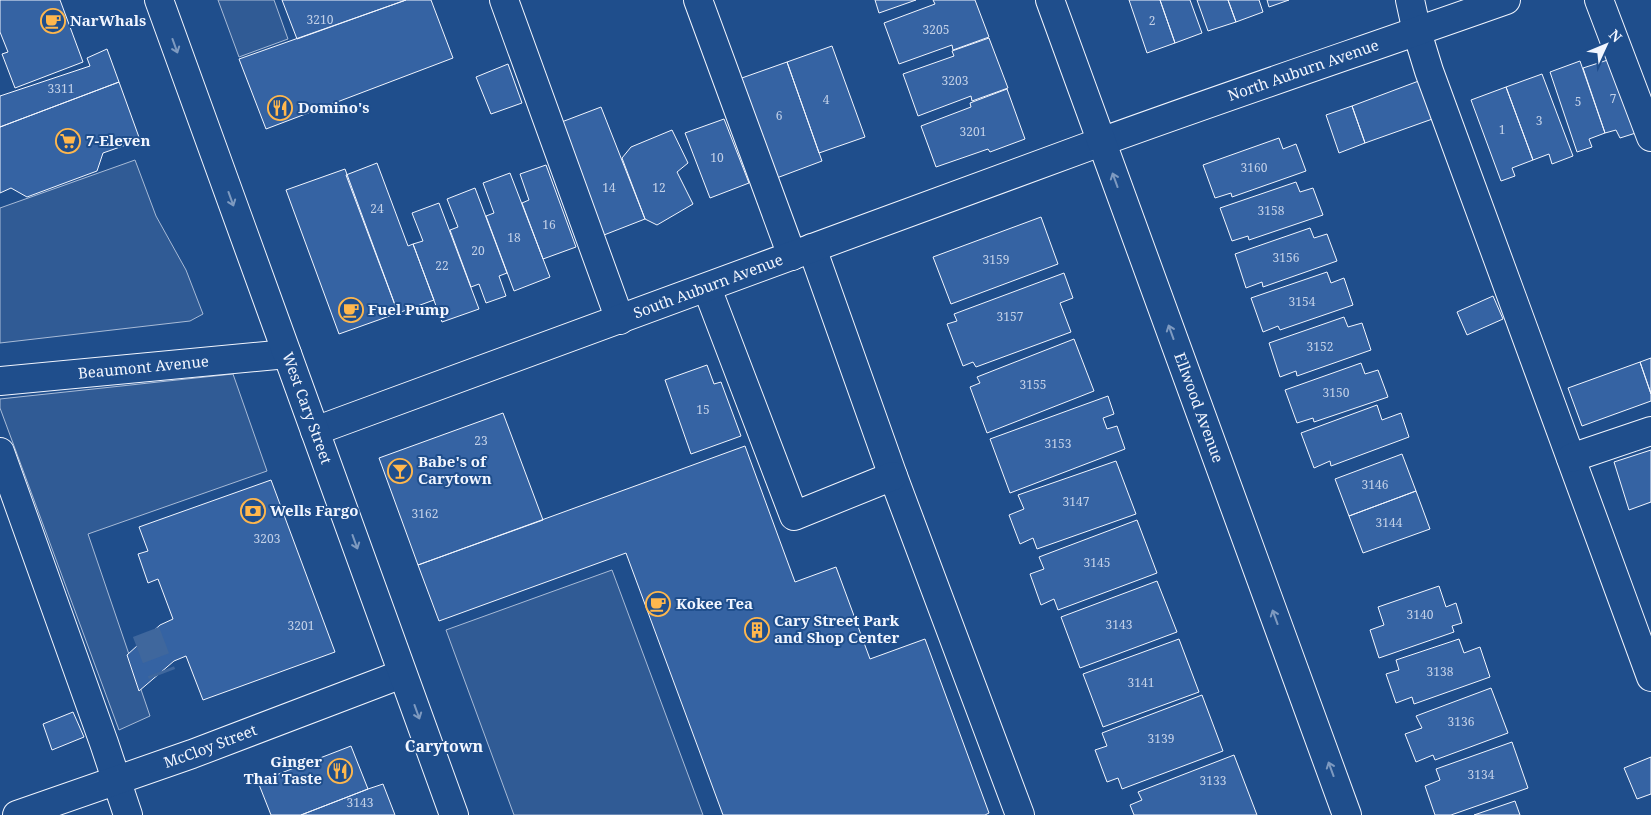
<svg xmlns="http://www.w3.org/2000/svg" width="1651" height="815" viewBox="0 0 1651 815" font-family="'Noto Serif',serif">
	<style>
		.built { fill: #305b95; stroke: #a8bbd7 }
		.building { fill: #3563a3; stroke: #f2f6ff }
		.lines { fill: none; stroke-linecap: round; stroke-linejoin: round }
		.minor-tunnel { stroke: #3f679d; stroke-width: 28; stroke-dasharray: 28 14; stroke-linecap: butt }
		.minor-casing { stroke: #f2f6ff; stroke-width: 30 }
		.major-casing { stroke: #f2f6ff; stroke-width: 30 }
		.minor { stroke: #1f4e8c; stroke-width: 28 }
		.major { stroke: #1f4e8c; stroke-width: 28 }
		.oneway { stroke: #7e9ac0 }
		.labels { text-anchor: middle; stroke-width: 4; stroke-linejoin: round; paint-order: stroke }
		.number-label { font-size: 12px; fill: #c3d1e8 }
		.poi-label { font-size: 15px; font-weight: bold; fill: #f2f6ff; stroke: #1f4e8c; text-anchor: start }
		.street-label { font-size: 15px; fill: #f2f6ff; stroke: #1f4e8c }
		.neighbourhood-label { font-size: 16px; font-weight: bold; fill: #f2f6ff; stroke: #1f4e8c }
	</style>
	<rect width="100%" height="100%" fill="#1f4e8c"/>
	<path class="built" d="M218,0H274L288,39L239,57Z
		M135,160L156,216L186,270L203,314L190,321L0,343V208Z
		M233,374L267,471L88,534L150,716L119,730L0,408V399Z
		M612,570L703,815H514L446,630Z"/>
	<path class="building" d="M0,0H60L83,62L15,88L2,54L8,52L0,32Z
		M282,0H406L297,39Z
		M406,0H431L453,58L266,129L239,59Z
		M875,0H916L879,13Z
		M933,0H975L989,37L953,50L952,45L899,64L884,23L935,4Z
		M1129,0H1160L1175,43L1147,53Z
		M1160,0H1190L1202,33L1175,43Z
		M1197,0H1228L1236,22L1208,31Z
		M1228,0H1259L1263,12L1236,22Z
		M1267,0H1289L1269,7Z
		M989,38L1008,88L972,101L971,96L918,116L903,74L954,56L952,51Z
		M832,46L865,137L819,153L787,62Z
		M107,49L119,82L0,127V96L90,66L87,58Z
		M1617,57L1642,131L1620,138L1616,130L1605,133L1583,68Z
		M1580,61L1605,133L1589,139L1592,147L1577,152L1550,72Z
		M787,62L822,161L774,179L739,79Z
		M508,64L522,103L491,114L476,77Z
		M1542,74L1573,156L1552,164L1549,154L1533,160L1506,87Z
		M1424,79L1438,117L1365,143L1352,106Z
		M119,82L140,140L103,153L97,171L27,197L11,188L0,193V127Z
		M1506,87L1533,160L1512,168L1515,176L1501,181L1471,100Z
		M1007,89L1025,139L990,152L988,149L936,167L921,126L971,107L970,103Z
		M1352,106L1365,143L1339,153L1326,115Z
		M601,107L645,219L604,235L559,123Z
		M724,119L749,183L710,198L685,133Z
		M672,130L688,163L677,172L693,204L657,225L645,219L622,158L631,147Z
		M1279,138L1283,149L1296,144L1306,171L1232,197L1231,193L1215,198L1203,165Z
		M377,163L408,246L413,244L434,300L398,313L346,175Z
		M546,165L576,247L543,259L522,203L529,200L520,174Z
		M345,169L398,313L339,334L286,190Z
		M510,173L550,277L514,291L486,216L494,213L483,183Z
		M1296,182L1300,192L1313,188L1323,215L1249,240L1248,236L1232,241L1220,208Z
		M475,188L507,273L499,276L506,296L486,303L479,284L471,287L450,230L458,227L447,199Z
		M439,203L479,309L442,322L413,244L423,241L412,213Z
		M1041,217L1058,264L951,304L933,257Z
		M1310,228L1314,238L1327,234L1337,261L1263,287L1262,282L1246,288L1235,254Z
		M1327,272L1331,283L1344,278L1353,305L1280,330L1278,326L1263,332L1251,298Z
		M1064,273L1073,298L1060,303L1071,332L976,367L973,362L963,366L947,324L957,321L954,314Z
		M1493,296L1503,319L1467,335L1457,312Z
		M1344,317L1348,327L1362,323L1371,350L1297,376L1296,371L1280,377L1269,343Z
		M1074,339L1094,391L987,433L970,387L980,383L977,377Z
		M1651,358V394L1640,362Z
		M1640,362L1651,394V401L1582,426L1568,388Z
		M1361,363L1365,374L1378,370L1388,397L1314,422L1313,418L1297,423L1285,390Z
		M707,365L714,384L721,382L741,436L691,454L665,380Z
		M1108,396L1114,414L1103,418L1107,429L1117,426L1125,449L1010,493L990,439Z
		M1377,405L1382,420L1401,413L1409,437L1331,466L1330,461L1314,468L1301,433Z
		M503,413L543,520L418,565L379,458Z
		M745,446L795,582L836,567L870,659L925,639L989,813L985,815H723L626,553L439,621L418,565Z
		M1651,450V502L1629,510L1614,462Z
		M1402,454L1416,491L1349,516L1335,479Z
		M1116,461L1136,514L1037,549L1033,538L1020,544L1009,515L1024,509L1018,495Z
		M271,480L335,652L203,700L186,656L174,661L139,691L127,655L160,625L173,619L158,579L148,583L138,554L148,551L139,527Z
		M1416,491L1430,529L1363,553L1349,516Z
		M1137,520L1157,573L1058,610L1054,599L1041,605L1030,574L1044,569L1039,557Z
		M1157,581L1177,632L1080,668L1061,617Z
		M1439,586L1446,607L1456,603L1462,623L1452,626L1454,632L1379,658L1370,630L1384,625L1378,607Z
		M1179,639L1199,692L1103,727L1083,674Z
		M1459,639L1464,653L1480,647L1490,677L1414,704L1412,697L1396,703L1386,674L1399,670L1396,660Z
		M1491,688L1508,733L1435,760L1433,755L1416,762L1405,734L1422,728L1416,716Z
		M1202,695L1223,751L1122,789L1118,778L1107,782L1095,750L1107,746L1102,733Z
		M73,712L84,737L52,750L43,724Z
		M1512,742L1528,788L1451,815H1435L1425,786L1440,780L1436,769Z
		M351,746L368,789L301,815H271L258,782Z
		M1234,755L1257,815H1134L1130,805L1142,800L1138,792Z
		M1651,757V794L1637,799L1624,768Z
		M383,784L395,815H301L368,789Z
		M1515,801L1520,815H1474Z"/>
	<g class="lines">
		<path class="minor-tunnel" d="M146,632L162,674"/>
		<defs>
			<g id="minor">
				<path d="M504,0L620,320"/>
				<path d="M698,0L792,256"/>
				<path d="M1410,0L1417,32L1429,71L1651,677"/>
				<path d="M1599,0L1651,137"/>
				<path d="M812,248L893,476L1020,815"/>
				<path d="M707,288L794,516L893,476"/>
				<path id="s1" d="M0,381L287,354"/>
				<path id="s2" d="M315,431C576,337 836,238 1098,143C1233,94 1370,48 1506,0"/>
				<path d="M0,452L104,743L128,815"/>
				<path d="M1571,458L1651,431"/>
				<path id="s3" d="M17,815L192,754L402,674"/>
			</g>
			<g id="major">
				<path id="s4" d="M159,0L454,815"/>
				<path id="s5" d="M1050,0L1347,815"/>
			</g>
		</defs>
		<use href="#minor" class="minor-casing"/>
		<use href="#major" class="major-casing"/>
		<use href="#minor" class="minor"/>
		<use href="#major" class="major"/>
	</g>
	<defs><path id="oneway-shaft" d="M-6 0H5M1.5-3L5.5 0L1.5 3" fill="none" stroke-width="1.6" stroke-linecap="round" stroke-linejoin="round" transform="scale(1.25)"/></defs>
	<g class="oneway">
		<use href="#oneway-shaft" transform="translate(175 46) rotate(70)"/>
		<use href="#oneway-shaft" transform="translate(1115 180) rotate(-110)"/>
		<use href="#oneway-shaft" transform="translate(231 199) rotate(70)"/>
		<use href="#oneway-shaft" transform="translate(1171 332) rotate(-110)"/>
		<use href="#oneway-shaft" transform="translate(355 542) rotate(70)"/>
		<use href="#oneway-shaft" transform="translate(1275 617) rotate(-110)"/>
		<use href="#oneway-shaft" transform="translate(417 712) rotate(70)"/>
		<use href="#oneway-shaft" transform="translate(1331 769) rotate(-110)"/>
	</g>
	<defs>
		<symbol id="cafe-ring" viewBox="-11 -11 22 22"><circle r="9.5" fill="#1f4e8c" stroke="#ffb74d" stroke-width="1.5"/><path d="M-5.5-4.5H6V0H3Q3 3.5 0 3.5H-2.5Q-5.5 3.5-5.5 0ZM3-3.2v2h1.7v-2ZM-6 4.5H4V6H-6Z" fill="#ffb74d"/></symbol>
		<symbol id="restaurant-ring" viewBox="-11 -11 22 22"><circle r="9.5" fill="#1f4e8c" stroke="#ffb74d" stroke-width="1.5"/><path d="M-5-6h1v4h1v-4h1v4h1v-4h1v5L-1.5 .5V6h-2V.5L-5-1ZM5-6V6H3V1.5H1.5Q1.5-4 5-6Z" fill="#ffb74d"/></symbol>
		<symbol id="supermarket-ring" viewBox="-11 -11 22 22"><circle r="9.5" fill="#1f4e8c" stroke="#ffb74d" stroke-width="1.5"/><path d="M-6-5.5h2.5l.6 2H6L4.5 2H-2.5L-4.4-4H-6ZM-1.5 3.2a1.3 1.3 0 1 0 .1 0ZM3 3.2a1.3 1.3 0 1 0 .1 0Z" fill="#ffb74d"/></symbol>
		<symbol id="bar-ring" viewBox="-11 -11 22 22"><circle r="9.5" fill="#1f4e8c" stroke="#ffb74d" stroke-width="1.5"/><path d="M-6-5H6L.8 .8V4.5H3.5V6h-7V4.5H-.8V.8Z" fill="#ffb74d"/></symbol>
		<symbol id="bank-ring" viewBox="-11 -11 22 22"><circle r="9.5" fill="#1f4e8c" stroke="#ffb74d" stroke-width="1.5"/><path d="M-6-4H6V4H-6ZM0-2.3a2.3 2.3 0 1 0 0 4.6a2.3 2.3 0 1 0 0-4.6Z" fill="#ffb74d"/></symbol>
		<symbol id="building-ring" viewBox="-11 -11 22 22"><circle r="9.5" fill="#1f4e8c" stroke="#ffb74d" stroke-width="1.5"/><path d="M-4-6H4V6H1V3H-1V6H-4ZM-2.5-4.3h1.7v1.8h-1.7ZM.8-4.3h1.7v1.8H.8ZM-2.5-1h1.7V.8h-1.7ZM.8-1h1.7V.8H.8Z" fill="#ffb74d"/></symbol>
	</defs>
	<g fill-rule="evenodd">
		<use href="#cafe-ring" x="39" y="7" width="28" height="28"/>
		<use href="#restaurant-ring" x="266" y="94" width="28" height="28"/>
		<use href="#supermarket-ring" x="54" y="127" width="28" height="28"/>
		<use href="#cafe-ring" x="337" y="296" width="28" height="28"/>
		<use href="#bar-ring" x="386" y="457" width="28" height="28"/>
		<use href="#bank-ring" x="239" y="497" width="28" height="28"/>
		<use href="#cafe-ring" x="644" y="590" width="28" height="28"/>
		<use href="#building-ring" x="743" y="616" width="28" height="28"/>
		<use href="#restaurant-ring" x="326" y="757" width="28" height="28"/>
	</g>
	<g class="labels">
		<g class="number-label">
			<text x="320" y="24">3210</text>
			<text x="1152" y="25">2</text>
			<text x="936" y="34">3205</text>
			<text x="955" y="85">3203</text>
			<text x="61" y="93">3311</text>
			<text x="1613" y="103">7</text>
			<text x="826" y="104">4</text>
			<text x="1578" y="106">5</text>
			<text x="779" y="120">6</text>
			<text x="1539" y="125">3</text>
			<text x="1502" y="134">1</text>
			<text x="973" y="136">3201</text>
			<text x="717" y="162">10</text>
			<text x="1254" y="172">3160</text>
			<text x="609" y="192">14</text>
			<text x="659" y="192">12</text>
			<text x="377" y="213">24</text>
			<text x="1271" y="215">3158</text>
			<text x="549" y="229">16</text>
			<text x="514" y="242">18</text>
			<text x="478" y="255">20</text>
			<text x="1286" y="262">3156</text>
			<text x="996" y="264">3159</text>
			<text x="442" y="270">22</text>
			<text x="1302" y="306">3154</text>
			<text x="1010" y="321">3157</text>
			<text x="1320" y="351">3152</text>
			<text x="1033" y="389">3155</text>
			<text x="1336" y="397">3150</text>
			<text x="703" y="414">15</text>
			<text x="481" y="445">23</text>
			<text x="1058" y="448">3153</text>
			<text x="1375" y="489">3146</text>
			<text x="1076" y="506">3147</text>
			<text x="425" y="518">3162</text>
			<text x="1389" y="527">3144</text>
			<text x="267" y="543">3203</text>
			<text x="1097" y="567">3145</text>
			<text x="1420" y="619">3140</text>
			<text x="1119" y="629">3143</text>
			<text x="301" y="630">3201</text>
			<text x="1440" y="676">3138</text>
			<text x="1141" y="687">3141</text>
			<text x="1461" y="726">3136</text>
			<text x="1161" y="743">3139</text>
			<text x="1481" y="779">3134</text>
			<text x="1213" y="785">3133</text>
			<text x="360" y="807">3143</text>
		</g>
		<g class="poi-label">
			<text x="70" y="26">NarWhals</text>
			<text x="298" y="113">Domino's</text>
			<text x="86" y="146">7-Eleven</text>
			<text x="368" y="315">Fuel Pump</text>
			<text x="418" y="467">Babe's of<tspan x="418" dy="17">Carytown</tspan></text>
			<text x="270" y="516">Wells Fargo</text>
			<text x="676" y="609">Kokee Tea</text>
			<text x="774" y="626">Cary Street Park<tspan x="774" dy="17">and Shop Center</tspan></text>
			<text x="322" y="767" text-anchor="end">Ginger<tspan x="322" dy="17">Thai Taste</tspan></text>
		</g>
		<g class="street-label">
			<text dy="5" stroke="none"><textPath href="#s2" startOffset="1052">North Auburn Avenue</textPath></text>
			<text dy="5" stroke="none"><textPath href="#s2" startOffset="419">South Auburn Avenue</textPath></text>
			<text dy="5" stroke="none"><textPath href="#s1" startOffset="144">Beaumont Avenue</textPath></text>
			<text dy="5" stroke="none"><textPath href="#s4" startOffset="434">West Cary Street</textPath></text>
			<text dy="5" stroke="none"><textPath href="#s5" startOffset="434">Ellwood Avenue</textPath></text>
			<text dy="5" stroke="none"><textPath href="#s3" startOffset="205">McCloy Street</textPath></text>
		</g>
		<g class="neighbourhood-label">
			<text x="444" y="752">Carytown</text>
		</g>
	</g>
	<g transform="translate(1606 45) rotate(46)" stroke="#1f4e8c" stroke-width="4" paint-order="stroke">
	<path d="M0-4L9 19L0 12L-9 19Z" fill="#f2f6ff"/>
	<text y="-8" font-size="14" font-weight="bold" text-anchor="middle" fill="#f2f6ff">N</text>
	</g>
</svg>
